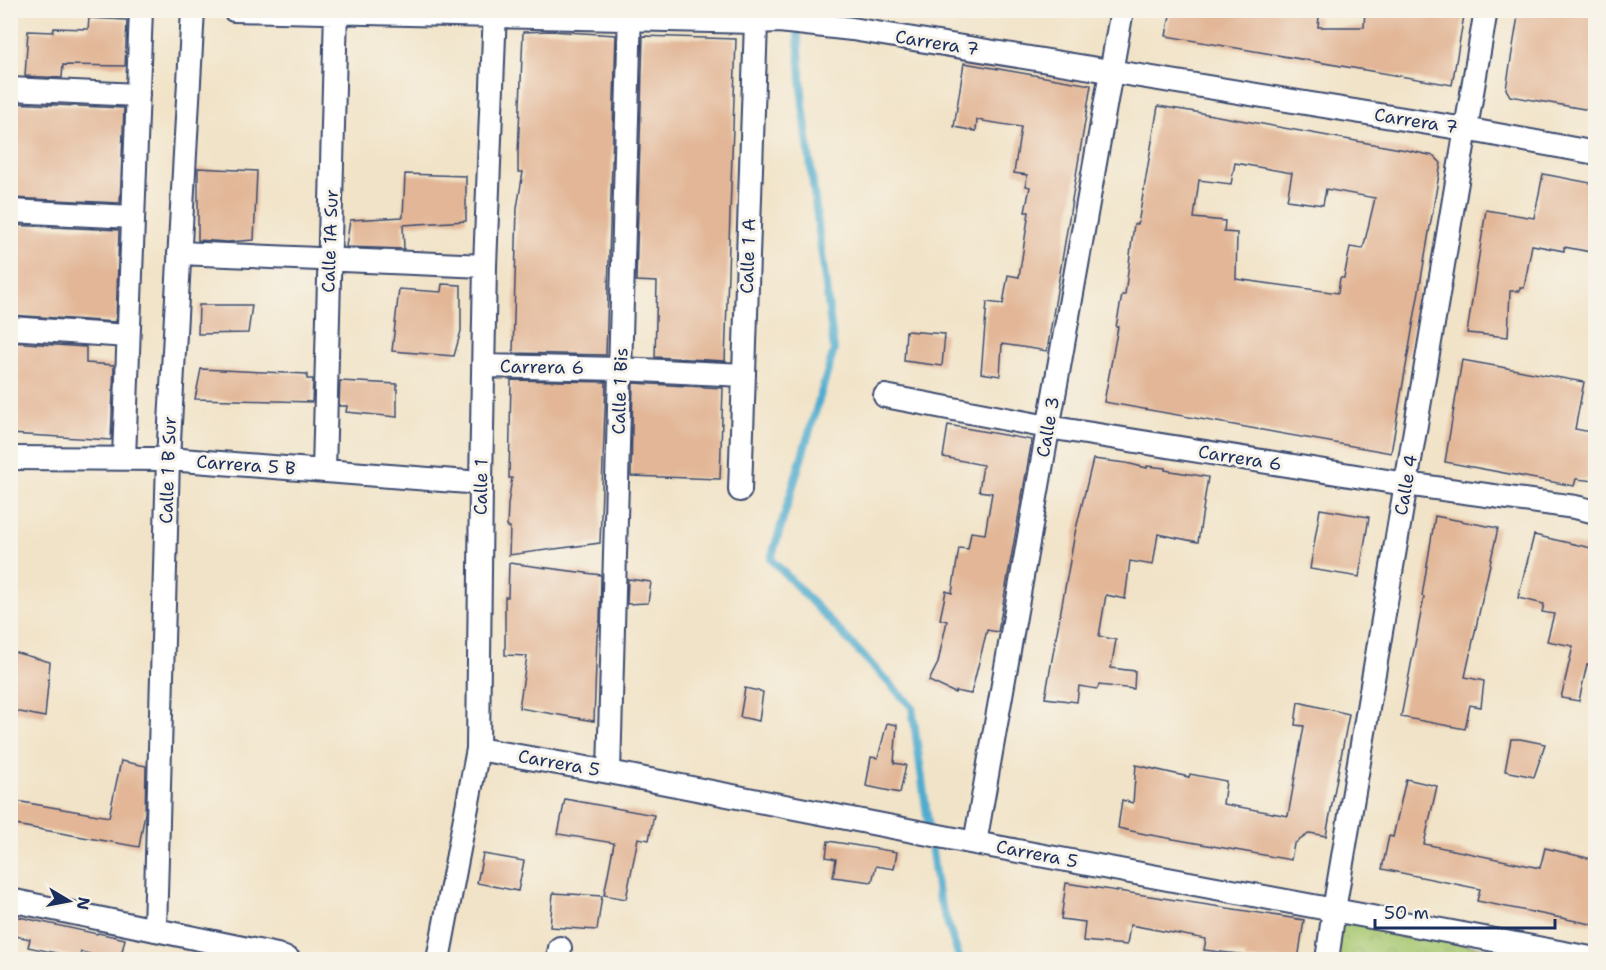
<svg xmlns="http://www.w3.org/2000/svg" width="1606" height="970" viewBox="0 0 1606 970" font-family="'Shantell Sans',sans-serif">
	<style>
		.park { fill: url(#park-crowns); stroke: #607b67; stroke-width: 1.5 }
		.lines { fill: none; stroke-linecap: round; stroke-linejoin: round }
		.stream { stroke: #50acce; stroke-width: 8 }
		.building { fill: #e2b696; fill-rule: evenodd }
		.minor-casing { stroke: #3b4a6e; stroke-width: 26 }
		.minor { stroke: #fff; stroke-width: 22 }
		.labels { text-anchor: middle; stroke-width: 6; stroke-linejoin: round; paint-order: stroke }
		.street-label { font-size: 18px; fill: #1b2f5e; stroke: #f7f3e8 }
	</style>
	<defs>
		<pattern id="park-crowns" width="20" height="18" patternUnits="userSpaceOnUse" patternTransform="scale(1.5)"><rect width="20" height="18" fill="#a6c770"/><path d="M2 6a3 3 0 1 1 6 0M12 15a3 3 0 1 1 6 0" fill="none" stroke="#8eab63"/></pattern>
	</defs>
	<rect width="100%" height="100%" fill="#f7f3e8"/>
	<filter id="ink" filterUnits="userSpaceOnUse"><feTurbulence type="fractalNoise" baseFrequency=".0167" numOctaves="2"/><feDisplacementMap in="SourceGraphic" scale="12" xChannelSelector="R" yChannelSelector="G"/><feConvolveMatrix kernelMatrix="1 2 1 2 8 2 1 2 1" color-interpolation-filters="sRGB"/></filter>
	<filter id="wash" filterUnits="userSpaceOnUse"><feTurbulence type="fractalNoise" baseFrequency=".008" numOctaves="4" result="noise"/><feDisplacementMap in="SourceGraphic" scale="24" xChannelSelector="R" yChannelSelector="G"/><feGaussianBlur stdDeviation="1.35" result="paint"/><feColorMatrix in="noise" values="0 0 0 0 0 0 0 0 0 0 0 0 0 0 0 0 0 1.4 0 .05"/><feComposite in="paint" operator="in"/></filter>
	<g filter="url(#wash)">
		<rect width="100%" height="100%" fill="#f1e3c7"/>
		<path class="park" d="M1337,919L1544,960H1331Z"/>
		<g class="lines">
			<path class="stream" d="M796,10L803,105L834,350L771,559L912,707L938,895L960,960"/>
		</g>
		<g id="blocks">
			<path class="building" d="M1171,10H1309V15L1319,17L1318,27H1364L1365,10H1465L1452,85L1166,36Z
				M1519,10H1596V111L1510,96L1506,89Z
				M89,18L127,20L125,66L63,65L62,78L25,76L28,31L53,32L54,28L88,29Z
				M550,31L616,35L606,355L513,353L517,208L523,172H518V154L523,32Z
				M643,36L736,39L725,361L655,357L657,282L636,281Z
				M964,63L1091,85L1047,351L1002,344L1000,376L981,373L987,302L1003,304L1008,275L1019,277L1029,212H1025L1030,187L1026,186L1027,175L1014,173L1021,127L977,120L976,131L954,127Z
				M10,103L124,108L120,203L10,198Z
				M1158,106L1190,111L1406,150L1434,156L1441,163L1391,453L1104,402L1118,327H1116L1122,295H1125L1134,224H1138ZM1235,163L1292,173L1287,200L1323,205L1326,189L1375,198L1363,249L1350,247L1344,278H1340L1338,293L1236,279L1237,233L1224,232L1225,221L1194,218L1199,180L1231,184Z
				M198,168L257,171L254,240L227,242L198,240Z
				M405,174L466,176V221L403,225L404,249L346,247L350,220L403,217Z
				M1543,174L1596,184V253L1564,247V251L1532,245L1524,288H1520V291H1510L1508,337L1467,333L1486,210L1534,218Z
				M10,225L119,230L116,322L10,315Z
				M442,284L461,285V331L454,356L392,351L399,289L441,292Z
				M199,305H252L248,333L198,334Z
				M906,331L945,334L942,366L904,361Z
				M10,342L86,347V363L114,365L111,440L10,434Z
				M1462,360L1584,382L1575,429L1596,433V481L1576,479L1574,486L1445,462Z
				M201,369L307,374V379H313L312,402L195,399Z
				M511,380L606,382L600,543L509,555L510,527H507L508,504L512,478H509Z
				M340,381L397,384V417L346,412L347,406H339Z
				M633,383L723,388L720,479L631,476Z
				M948,425L1032,440L998,632L987,630L971,694L956,691L955,693L929,681L938,663L941,648L947,621L940,619L946,591L952,593L959,548L968,549L971,532L985,534L992,493L979,491L983,465L943,457Z
				M1093,459L1126,463L1147,468V466L1165,468V470L1208,477L1198,542L1158,534L1153,565L1130,561L1125,599L1106,595L1099,636L1116,640L1111,668L1135,671L1134,689L1099,685L1097,689L1079,686L1077,702L1045,698L1075,533Z
				M1320,509L1369,517L1359,577L1310,569Z
				M1435,516L1498,528L1465,677L1484,681L1481,707L1470,705L1465,729L1401,717L1424,597L1422,596Z
				M1534,535L1596,549V666L1587,664L1579,701L1561,698L1573,646L1547,641L1554,614L1542,612L1544,604L1518,598Z
				M509,563L601,575L600,621L597,636L594,721L519,708L527,656L505,655V597H508Z
				M628,579L651,582L648,603L627,604Z
				M10,651L50,662L45,717L10,710Z
				M745,688L763,692L759,721L740,717Z
				M1298,702L1349,714L1326,836L1310,833L1294,844L1291,860L1145,834L1118,828L1122,800L1133,803L1136,765L1189,777L1190,774L1226,781L1223,804L1288,816L1304,726L1295,725Z
				M887,723L897,725L894,763L906,765L900,793L866,786L871,757L878,758Z
				M1511,739H1520L1545,744L1534,777L1505,771Z
				M121,761L146,766L145,813L139,847L10,824V800L109,817Z
				M1406,779L1437,786L1424,844L1540,868L1545,848L1596,860V925L1477,901L1480,889L1382,869L1389,836L1393,837Z
				M565,799L654,815L649,840L638,838L626,899L604,895L614,843L558,834Z
				M828,841L897,852L894,869L876,866L872,882L833,877L836,859L826,857Z
				M483,854L524,861L518,891L477,883Z
				M1066,883L1304,920L1298,960H1245L1246,955L1204,950L1206,939L1130,925L1127,945L1083,941L1085,922L1061,919Z
				M553,893L602,896L597,930L550,927Z
				M10,915L97,934L98,933L125,939L120,960H114L81,952L79,958L28,947L30,939L10,935Z"/>
		</g>
	</g>
	<g filter="url(#ink)">
		<use href="#blocks" fill-opacity="0" stroke="#3b4a6e" stroke-width="1.5"/>
		<g class="lines">
			<defs>
				<path id="minor" d="M234,10L756,22L779,21L852,29L1465,129L1596,153
					M10,89L138,95
					M10,211L133,217
					M179,253L485,266
					M10,328L128,336
					M484,366L620,369L744,375
					M885,396L1048,427L1406,484L1575,507L1596,512
					M10,458L168,459L481,483
					M124,458L141,10
					M324,471L336,10
					M740,490L756,22
					M478,749L609,772L975,843L1596,959
					M609,772L630,10
					M975,843L1122,10
					M10,900L277,955L289,960
					M155,930L168,459L193,10
					M438,960L478,749L481,483L485,266L495,10
					M558,960L560,948
					M1327,960L1334,910L1486,10"/>
			</defs>
			<use href="#minor" class="minor-casing"/>
			<use href="#minor" class="minor"/>
		</g>
	</g>
	<g class="labels">
		<g class="street-label">
			<text transform="translate(937 43) rotate(9)" y="6">Carrera 7</text>
			<text transform="translate(1416 121) rotate(9)" y="6">Carrera 7</text>
			<text transform="translate(330 241) rotate(-88)" y="6">Calle 1A Sur</text>
			<text transform="translate(748 256) rotate(-88)" y="6">Calle 1 A</text>
			<text transform="translate(542 367) rotate(1)" y="6">Carrera 6</text>
			<text transform="translate(620 391) rotate(-88)" y="6">Calle 1 Bis</text>
			<text transform="translate(1048 427) rotate(-80)" y="6">Calle 3</text>
			<text transform="translate(1240 458) rotate(9)" y="6">Carrera 6</text>
			<text transform="translate(246 465) rotate(4)" y="6">Carrera 5 B</text>
			<text transform="translate(168 470) rotate(-88)" y="6">Calle 1 B Sur</text>
			<text transform="translate(1406 485) rotate(-80)" y="6">Calle 4</text>
			<text transform="translate(481 487) rotate(-89)" y="6">Calle 1</text>
			<text transform="translate(559 763) rotate(10)" y="6">Carrera 5</text>
			<text transform="translate(1037 854) rotate(11)" y="6">Carrera 5</text>
		</g>
	</g>
	<rect width="1606" height="970" fill="none" stroke="#f7f3e8" stroke-width="36"/>
	<g transform="translate(69 901) rotate(100)" stroke="#f7f3e8" stroke-width="4.5" paint-order="stroke">
	<path d="M0-4.5L10 22L0 15L-10 22Z" fill="#1b2f5e"/>
	<text y="-9" font-size="16" font-weight="bold" text-anchor="middle" fill="#1b2f5e">N</text>
	</g>
	<path d="M1375 919v9h180v-9" fill="none" stroke="#1b2f5e" stroke-width="3"/>
	<text x="1384" y="919" font-size="18" fill="#1b2f5e" stroke="#f7f3e8" stroke-width="4.5" paint-order="stroke">50 m</text>
</svg>
